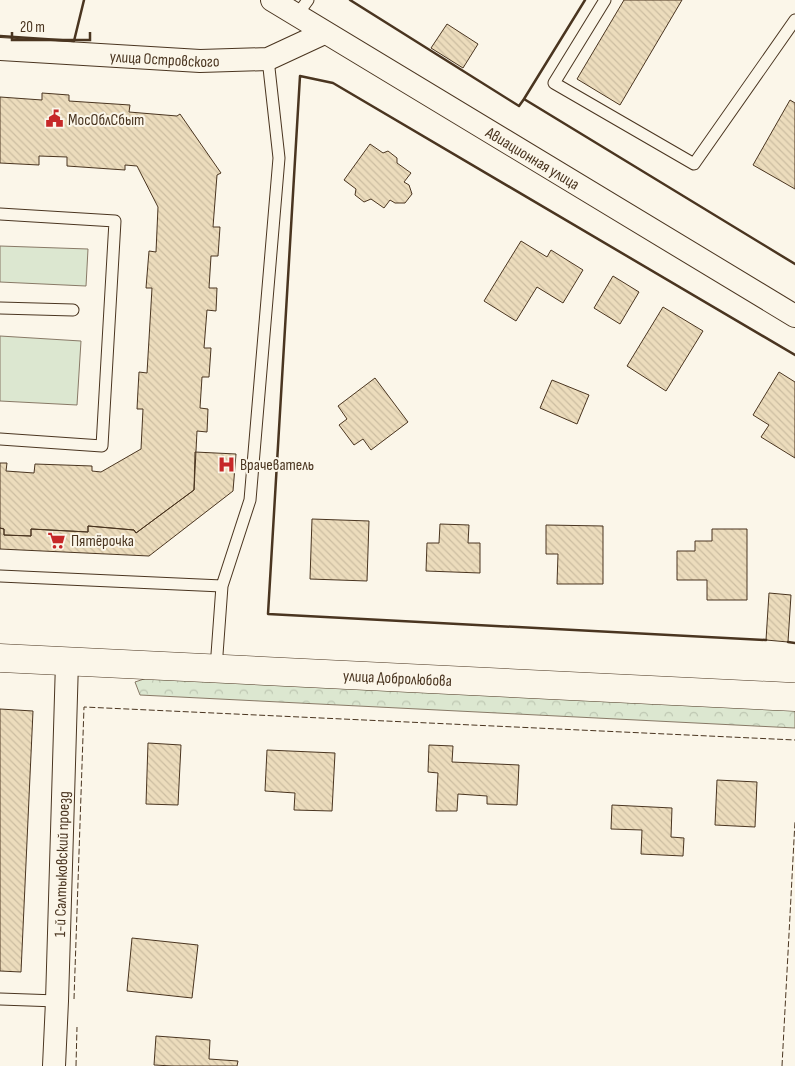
<svg xmlns="http://www.w3.org/2000/svg" width="795" height="1066" viewBox="0 0 795 1066" font-family="'Sofia Sans Condensed',sans-serif">
	<style>
		.forest { fill: url(#forest-crowns); stroke: #887966 }
		.park { fill: #dce7d0; stroke: #887966 }
		.building { fill: url(#building-back-hatch); stroke: #4a3520 }
		.lines { fill: none; stroke-linecap: round; stroke-linejoin: round }
		.lane-casing { stroke: #4a3520; stroke-width: 13 }
		.street-casing { stroke: #4a3520; stroke-width: 24 }
		.secondary-casing { stroke: #4a3520; stroke-width: 29 }
		.lane { stroke: #fbf6e9; stroke-width: 11 }
		.street { stroke: #fbf6e9; stroke-width: 22 }
		.secondary { stroke: #fbf6e9; stroke-width: 28 }
		.fence { stroke: #4a3520; stroke-width: 1; stroke-dasharray: 6 2.5; stroke-linecap: butt }
		.wall { stroke: #4a3520; stroke-width: 2.5 }
		.labels { text-anchor: middle; stroke-width: 4; stroke-linejoin: round; paint-order: stroke }
		.street-label { font-size: 16px; fill: #4a3520; stroke: #fbf6e9 }
		.poi-label { font-size: 16px; fill: #4a3520; stroke: #fbf6e9; text-anchor: start }
	</style>
	<defs>
		<pattern id="forest-crowns" width="20" height="18" patternUnits="userSpaceOnUse" patternTransform="scale(1.25)"><rect width="20" height="18" fill="#dce7d0"/><path d="M2 6a3 3 0 1 1 6 0M12 15a3 3 0 1 1 6 0" fill="none" stroke="#bec7b2"/></pattern>
		<pattern id="building-back-hatch" width="6" height="6" patternUnits="userSpaceOnUse" patternTransform="scale(1.25)"><rect width="6" height="6" fill="#ecdcbc"/><path d="M-1 5l2 2M0 0l6 6M5-1l2 2" fill="none" stroke="#ccbda1"/></pattern>
	</defs>
	<rect width="100%" height="100%" fill="#fbf6e9"/>
	<path class="forest" d="M153,676L795,707V728L140,695L135,682Z"/>
	<path class="park" d="M0,246L88,249L86,286L0,282Z
		M0,336L81,341L77,405L0,401Z"/>
	<path class="building" d="M624,0H682L620,105L577,79Z
		M447,24L478,44L463,68L431,48Z
		M42,93L69,95V101L130,105L129,112L177,116L180,114L221,173L217,175L213,227H220L218,256H211L209,288H217L216,311L207,310L204,348H211L209,377H202L200,408L208,409L207,432L197,431L194,490L136,533L134,530L88,526V532L31,529V536L4,535V529L0,528V463H7L6,471L34,473L35,464L92,466V471L101,472L141,449L143,409H137L138,390L139,372L147,373L152,288H146L149,251L156,252L158,207L137,166L125,165V170L67,166V157L39,156V165L0,163V97L42,100Z
		M790,100L795,103V189L753,165Z
		M370,144L383,153L388,151L397,158V163L411,173L404,182L409,185L412,194L405,203H395L390,200L384,208L371,199L364,202L355,195L356,189L344,180Z
		M521,241L547,257L551,250L583,270L563,303L537,287L516,321L484,301Z
		M613,276L639,292L620,324L594,308Z
		M663,307L703,331L666,391L627,366Z
		M779,372L795,382V458L761,437L769,425L753,415Z
		M375,378L408,422L371,450L363,439L354,445L339,425L347,419L338,406Z
		M552,380L589,395L577,424L540,408Z
		M195,452L236,454L233,491L149,556L0,549V528L4,529V535L31,536V529L88,532V526L134,530L136,533L194,490Z
		M312,519L369,521L367,581L310,579Z
		M440,524L469,525L468,543H480V573L426,571L427,543H439Z
		M546,525L603,526V584H557L558,554H546Z
		M712,529H747V600H707V580H677V551H695V541H712Z
		M769,593L791,595L788,642L766,640Z
		M0,709L33,711L21,972L0,971Z
		M148,743L181,745L178,805L146,804Z
		M429,745L453,746L452,762L519,765L517,805L487,804V796L458,794L457,811H436L438,773L428,772Z
		M267,750L335,753L332,811L294,810L295,793L265,791Z
		M717,780L757,782L755,827L715,825Z
		M612,805L672,808L671,837L684,838L683,856L641,854L642,830L611,829Z
		M132,938L198,945L192,998L127,991Z
		M156,1036L210,1040L209,1059L238,1061L237,1066H173L154,1065Z"/>
	<g class="lines">
		<defs>
			<path id="lane" d="M605,0L554,83L694,164L795,20
				M297,15L308,0
				M0,214L115,221L102,446L0,439
				M0,308L73,310
				M0,576L222,586
				M216,668L222,586L250,500L279,158L268,59
				M0,999L57,1001"/>
			<g id="street">
				<path id="s1" d="M272,0L795,316"/>
				<path id="s2" d="M0,49L200,61L268,59L324,33"/>
				<path id="s3" d="M54,1066L57,1001L67,662"/>
			</g>
			<g id="secondary">
				<path id="s4" d="M0,658L795,697"/>
			</g>
		</defs>
		<use href="#lane" class="lane-casing"/>
		<use href="#street" class="street-casing"/>
		<use href="#secondary" class="secondary-casing"/>
		<use href="#lane" class="lane"/>
		<use href="#street" class="street"/>
		<use href="#secondary" class="secondary"/>
		<path class="fence" d="M74,999L84,707L795,740
			M76,1066L77,1027
			M782,1066L795,821"/>
		<path class="wall" d="M350,0L519,106L524,99
			M585,0L524,99L795,264
			M0,36L74,41L84,0
			M766,640L268,614L300,76L333,83L795,355
			M788,642L795,643"/>
	</g>
	<defs>
		<symbol id="civic-bare" viewBox="-9 -9 18 18"><path d="M-.6-6.5H3V-4.5H.6V-3L4-1V1h2V6H-6V1h2V-1L-.6-3ZM-1.2 2.5V6h2.4V2.5Z" fill="#c62828" stroke="#fbf6e9" stroke-width="2.5" paint-order="stroke"/></symbol>
		<symbol id="hospital-bare" viewBox="-9 -9 18 18"><path d="M-5-5h3v3.5h4V-5h3V5h-3V1.5h-4V5h-3Z" fill="#c62828" stroke="#fbf6e9" stroke-width="2.5" paint-order="stroke"/></symbol>
		<symbol id="supermarket-bare" viewBox="-9 -9 18 18"><path d="M-6-5.5h2.5l.6 2H6L4.5 2H-2.5L-4.4-4H-6ZM-1.5 3.2a1.3 1.3 0 1 0 .1 0ZM3 3.2a1.3 1.3 0 1 0 .1 0Z" fill="#c62828" stroke="#fbf6e9" stroke-width="2.5" paint-order="stroke"/></symbol>
	</defs>
	<g fill-rule="evenodd">
		<use href="#civic-bare" x="42" y="106" width="25" height="25"/>
		<use href="#hospital-bare" x="214" y="452" width="25" height="25"/>
		<use href="#supermarket-bare" x="44" y="528" width="25" height="25"/>
	</g>
	<g class="labels">
		<g class="street-label">
			<text dy="6" stroke="none"><textPath href="#s2" startOffset="165">улица Островского</textPath></text>
			<text dy="6" stroke="none"><textPath href="#s1" startOffset="305">Авиационная улица</textPath></text>
			<text dy="6" stroke="none"><textPath href="#s4" startOffset="398">улица Добролюбова</textPath></text>
			<text dy="6" stroke="none"><textPath href="#s3" startOffset="202">1-й Салтыковский проезд</textPath></text>
		</g>
		<g class="poi-label">
			<text x="68" y="125">МосОблСбыт</text>
			<text x="240" y="470">Врачеватель</text>
			<text x="71" y="546">Пятёрочка</text>
		</g>
	</g>
	<path d="M12 32v8h78v-8" fill="none" stroke="#4a3520" stroke-width="2.5"/>
	<text x="20" y="32" font-size="15" fill="#4a3520" stroke="#fbf6e9" stroke-width="4" paint-order="stroke">20 m</text>
</svg>
